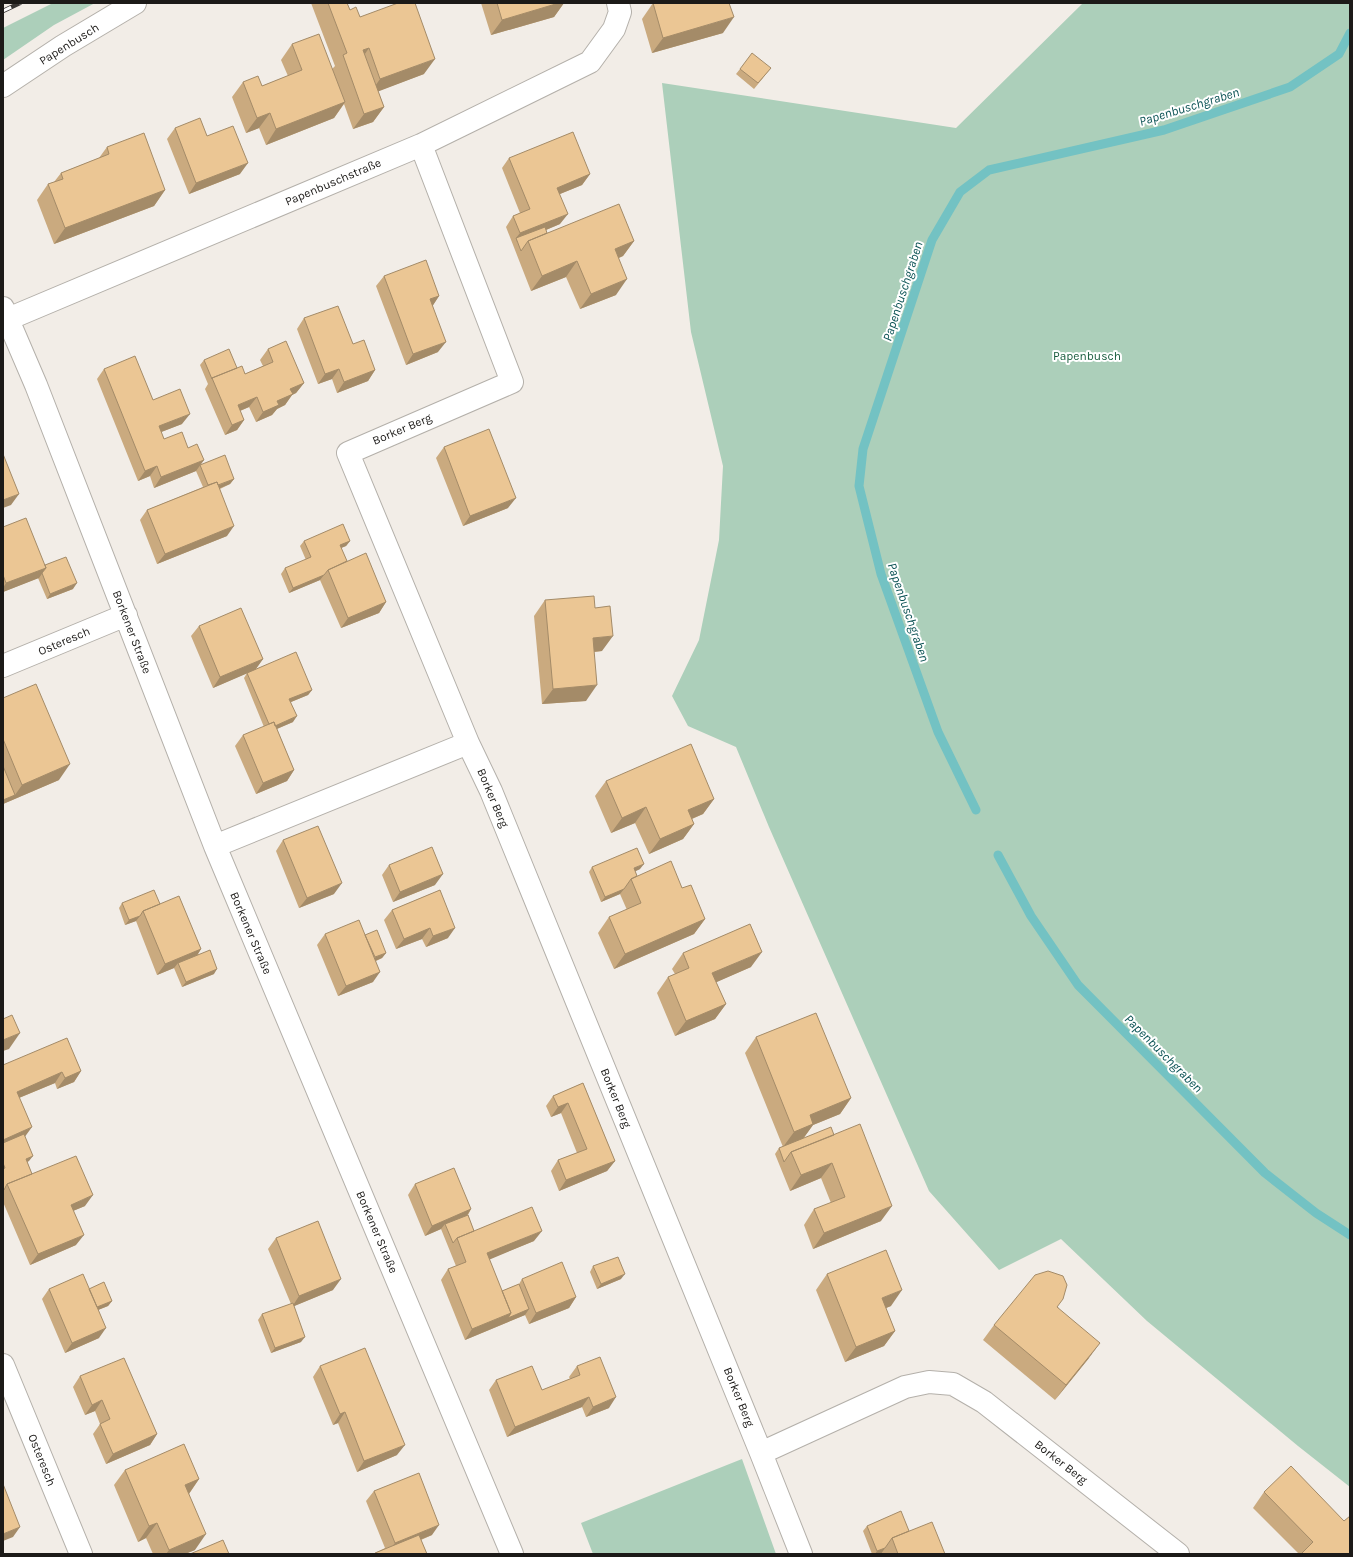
<svg xmlns="http://www.w3.org/2000/svg" width="1353" height="1557" viewBox="0 0 1353 1557" font-family="Karla,sans-serif">
	<style>
		.green { fill: #accfba }
		.lines { fill: none; stroke-linecap: round; stroke-linejoin: round }
		.stream { stroke: #73c2c3; stroke-width: 9 }
		.street-casing { stroke: #b4b0aa; stroke-width: 24 }
		.secondary-casing { stroke: #b4b0aa; stroke-width: 24 }
		.street { stroke: #fff; stroke-width: 22 }
		.secondary { stroke: #fff; stroke-width: 22 }
		.rail-casing { stroke: #383533; stroke-width: 4.5 }
		.rail { stroke: #fff; stroke-width: 3; stroke-dasharray: 9; stroke-linecap: butt }
		.wall { fill: #caaa7f }
		.shaded-wall { fill: #a48b68 }
		.building { fill: #ebc694; stroke: #a48b68 }
		.labels { text-anchor: middle; stroke-width: 4; stroke-linejoin: round; paint-order: stroke }
		.street-label { font-size: 12px; fill: #1c1a18; stroke: #fff }
		.park-label { font-size: 12px; fill: #165b3b; stroke: #fff }
		.water-label { font-size: 13px; font-style: italic; fill: #095153; stroke: #fff }
	</style>
	<rect width="100%" height="100%" fill="#f2ede7"/>
	<path class="green" d="M53,3H95L54,25L3,60V28Z
		M1082,3H1350V1487L1298,1446L1147,1321L1061,1239L999,1270L929,1191L769,827L736,747L688,726L672,696L699,640L719,540L723,466L691,332L662,83L956,128L1082,4Z
		M742,1459L776,1554H593L581,1523Z"/>
	<g class="lines">
		<path class="stream" d="M976,810L938,732L881,574L859,486L863,449L932,240L960,192L989,170L1164,130L1290,87L1339,54L1350,33
			M998,855L1031,916L1078,985L1265,1173L1316,1213L1350,1235"/>
		<defs>
			<path id="street" d="M421,145L512,382L348,453L468,743L491,791L761,1453L801,1554
				M3,308L36,385L215,846L512,1554
				M8,319L421,145L590,62L614,29L620,12L618,3
				M3,666L126,615
				M215,846L468,743
				M3,1365L81,1554
				M761,1453L905,1387L929,1382L953,1384L984,1402L1178,1554"/>
			<path id="secondary" d="M3,86L63,46L135,3"/>
		</defs>
		<use href="#street" class="street-casing"/>
		<use href="#secondary" class="secondary-casing"/>
		<use href="#street" class="street"/>
		<use href="#secondary" class="secondary"/>
		<defs>
			<path id="rail" d="M3,11L20,3"/>
		</defs>
		<use href="#rail" class="rail-casing"/>
		<use href="#rail" class="rail"/>
	</g>
	<path class="wall" d="M311,3H347L350,10L360,17L424,74L378,91L384,107L373,122L353,129L344,104L334,118L266,145L259,128L246,133L232,97L243,82L262,86L288,76L281,60L292,44L332,69L335,66Z
		M481,3H564L554,17L491,35Z
		M653,3L723,33L652,53L642,19Z
		M771,68L754,89L736,74L740,69Z
		M175,128L207,136L240,174L189,194L167,139Z
		M107,147L165,190L154,206L54,244L37,200L48,184L54,182L61,173L99,158Z
		M509,158L590,174L582,185L560,194V224L546,230L547,233L634,241L623,256L619,258L616,295L580,309L566,277L531,291L506,227L513,216L520,213L502,168Z
		M384,276L439,296L432,306L438,352L406,365L376,286Z
		M304,318L353,344L375,370L368,381L337,393L332,379L318,384L297,329Z
		M268,349L304,383L296,393L292,395L285,405L277,409L272,415L256,422L249,407L240,411L244,420L237,430L225,435L205,389L208,384L200,365L204,360L237,368L245,374L263,366L260,360Z
		M104,369L182,424L161,432L164,439L188,448L204,460L200,465L234,479L230,484L220,489L227,536L157,564L140,520L147,510L203,487L196,471L154,488L150,476L138,481L97,379Z
		M444,447L508,508L463,526L436,458Z
		M3,527L45,565L73,589L47,599L38,578L3,592Z
		M304,541H350L346,546L341,548L347,561L386,602L379,613L341,628L320,580L289,593L281,574L285,568L306,560L300,546Z
		M545,600L595,608L602,651L594,652L586,701L542,704L534,616Z
		M199,626L263,659L256,669L312,690L308,695L291,702L293,722L277,729L294,770L287,781L256,794L235,746L243,735L264,727L244,678L247,673L213,688L191,636Z
		M3,698L59,780L3,804Z
		M606,781L714,799L703,814L692,819L694,824L683,839L649,854L635,823L611,833L595,796Z
		M283,840L334,894L299,908L276,851Z
		M389,865L435,885L393,902L382,875Z
		M592,867L640,869L635,871L637,876L682,888L705,919L694,934L614,969L598,933L609,917L627,910L620,894L601,902L589,872Z
		M440,890L448,938L426,947L422,939L396,949L384,920L392,910Z
		M122,903L160,904L201,949L198,954L214,974L182,987L174,968L157,975L136,921L125,925L119,908Z
		M325,934L365,935L386,953L382,958L376,961L373,982L338,996L317,945Z
		M683,953L751,967L716,982L726,1004L715,1019L675,1036L657,993L668,977L675,974L672,969Z
		M756,1037L851,1098L840,1114L813,1125L803,1139L834,1135L881,1221L813,1249L804,1225L814,1209L831,1203L821,1178L790,1191L775,1154L779,1148L783,1147L745,1053Z
		M3,1065L81,1071L74,1082L57,1089L55,1083L19,1098L25,1137L29,1161L27,1162L32,1174L85,1206L73,1211L76,1245L30,1265L3,1202Z
		M583,1083L615,1161L607,1171L559,1191L551,1171L558,1160L577,1153L561,1113L551,1117L546,1106L553,1096Z
		M415,1184L471,1209L468,1215L474,1231L534,1241L489,1259L502,1291L519,1284L522,1279L576,1297L569,1308L529,1324L525,1315L465,1340L441,1280L448,1269L456,1266L441,1229L425,1236L408,1195Z
		M276,1238L333,1290L294,1306L301,1342L271,1353L258,1320L262,1314L291,1304L268,1249Z
		M593,1266L621,1279L597,1289L590,1272Z
		M827,1274L891,1306L886,1308L895,1331L884,1346L845,1362L816,1290Z
		M49,1289H89L112,1301L108,1306L98,1310L99,1338L65,1353L42,1299Z
		M1058,1307L1089,1358L1055,1400L983,1340L994,1325Z
		M320,1366L397,1455L357,1472L338,1423L333,1425L313,1377Z
		M577,1366L609,1408L586,1417L582,1407L507,1437L489,1390L496,1380L542,1390L570,1379L569,1377Z
		M80,1376L157,1434L150,1445L106,1464L93,1434L100,1424L95,1411L85,1415L73,1387Z
		M125,1470L199,1479L189,1494L195,1550L185,1554H153L146,1538L138,1542L114,1485Z
		M374,1491L432,1535L421,1540L427,1554H374L375,1553L385,1548L366,1501Z
		M1264,1492L1350,1554H1299L1253,1508Z
		M867,1526L909,1531L945,1554H872L863,1531Z"/>
	<path class="shaded-wall" d="M559,3H564L554,17L491,35L502,20Z
		M734,17L723,33L652,53L663,38Z
		M369,48L358,64L363,50Z
		M435,59L424,74L369,95L380,79Z
		M345,102L334,118L266,145L276,129Z
		M384,107L373,122L353,129L364,114Z
		M270,113L259,128L246,133L257,118Z
		M248,163L240,174L189,194L196,183Z
		M590,174L582,185L550,198L557,188Z
		M165,190L154,206L54,244L65,228Z
		M568,214L560,224L517,242L516,238L520,233Z
		M634,241L623,256L604,264L615,249Z
		M577,261L566,277L531,291L542,276Z
		M627,279L616,295L580,309L591,294Z
		M439,296L432,307L430,299Z
		M446,342L438,352L406,365L413,354Z
		M339,369L332,379L318,384L325,374Z
		M375,370L368,381L337,393L344,382Z
		M304,383L296,393L292,395L285,405L277,409L272,415L256,422L263,412L277,401L290,389Z
		M257,397L249,407L230,415L238,405Z
		M190,414L182,424L151,436L159,426Z
		M244,420L237,430L225,435L232,425Z
		M204,460L196,471L154,488L161,477Z
		M157,466L150,476L138,481L145,471Z
		M234,479L230,484L206,494L210,489Z
		M19,494L11,505L3,508V500Z
		M516,498L508,508L463,526L470,516Z
		M234,526L227,536L157,564L165,554Z
		M350,541L346,546L336,550L340,545Z
		M46,568L39,578L3,592V588L6,583Z
		M324,575L320,580L289,593L293,588Z
		M77,583L73,589L47,599L50,594Z
		M386,602L379,613L341,628L348,618Z
		M613,636L602,651L582,653L593,638Z
		M263,659L255,670L213,688L220,677Z
		M597,685L586,701L542,704L553,689Z
		M312,690L308,695L286,704L289,699Z
		M297,716L293,722L267,733L271,728Z
		M70,764L59,780L3,804V800L15,795L22,785Z
		M294,770L287,781L256,794L263,783Z
		M714,799L703,814L677,825L688,810Z
		M646,807L635,823L611,833L622,818Z
		M694,824L683,839L649,854L660,839Z
		M644,864L640,869L630,874L634,868Z
		M443,874L435,885L393,902L400,892Z
		M342,883L334,894L299,908L307,898Z
		M624,889L620,894L601,902L605,897Z
		M140,916L136,921L125,925L129,920Z
		M705,919L694,934L614,969L625,954Z
		M430,928L422,939L396,949L404,939Z
		M455,928L448,938L426,947L433,936Z
		M201,949L194,960L178,963L174,968L157,975L165,964Z
		M762,952L751,967L701,989L712,973Z
		M386,953L382,958L366,965L369,960Z
		M217,969L214,974L182,987L186,982Z
		M380,972L373,982L338,996L346,986Z
		M726,1004L715,1019L675,1036L686,1021Z
		M20,1033L9,1049L3,1051V1040Z
		M81,1071L74,1082L57,1089L65,1078Z
		M62,1072L55,1083L9,1102L17,1092Z
		M851,1098L840,1114L813,1125L802,1140L783,1147L794,1132L810,1115Z
		M568,1103L561,1113L551,1117L558,1107Z
		M32,1127L24,1138L3,1147V1140Z
		M33,1156L29,1161L22,1164L26,1159Z
		M615,1161L607,1171L559,1191L566,1180Z
		M832,1163L821,1178L790,1191L801,1175Z
		M93,1195L85,1206L63,1215L71,1205Z
		M892,1206L881,1221L813,1249L824,1233Z
		M471,1209L464,1220L445,1224L441,1229L425,1236L432,1226Z
		M542,1231L534,1241L479,1264L487,1253Z
		M84,1235L76,1245L30,1265L38,1254Z
		M625,1274L621,1279L597,1289L601,1284Z
		M341,1279L333,1290L292,1307L299,1296Z
		M902,1290L891,1306L871,1314L882,1298Z
		M576,1297L569,1308L529,1324L536,1313Z
		M112,1301L108,1306L88,1314L92,1309Z
		M529,1309L525,1315L465,1340L472,1329L511,1313Z
		M106,1328L99,1338L65,1353L72,1343Z
		M895,1331L884,1346L845,1362L856,1347Z
		M305,1337L301,1342L271,1353L275,1348Z
		M1100,1343L1089,1358L1055,1400L1066,1385Z
		M589,1397L582,1407L507,1437L515,1427Z
		M616,1397L609,1408L586,1417L593,1407Z
		M102,1400L95,1411L85,1415L92,1405Z
		M345,1412L338,1423L333,1425L340,1414Z
		M157,1434L150,1445L106,1464L113,1454Z
		M405,1445L397,1455L357,1472L364,1461Z
		M199,1479L188,1495L185,1485Z
		M157,1523L146,1538L138,1542L149,1526Z
		M439,1525L432,1535L387,1553L395,1543Z
		M20,1527L13,1537L3,1541V1534Z
		M206,1534L195,1550L185,1554H166L169,1550Z
		M885,1548L881,1554H875L877,1551Z"/>
	<path class="building" d="M328,3H347L350,10L356,7L360,17L398,3H415L435,59L380,79L369,48L363,50L384,107L364,114L343,55L347,53Z
		M497,3H559L502,20Z
		M653,3H729L734,17L663,38Z
		M319,34L345,102L276,129L270,113L257,118L243,82L258,76L262,86L302,70L292,44Z
		M752,53L771,68L758,83L740,69Z
		M200,118L207,136L233,126L248,163L196,183L175,128Z
		M573,132L590,174L557,188L568,214L520,233L513,216L530,209L509,158Z
		M144,133L165,190L65,228L48,184L63,179L61,173L109,154L107,147Z
		M619,204L634,241L615,249L627,279L591,294L577,261L542,276L528,241Z
		M545,227L547,233L528,241L521,251L516,238Z
		M426,260L439,296L430,299L446,342L413,354L384,276Z
		M338,306L353,344L364,340L375,370L344,382L339,369L325,374L304,318Z
		M286,341L304,383L290,389L293,394L277,401L279,405L263,412L257,397L238,405L244,420L232,425L212,378L242,366L245,374L273,362L268,349Z
		M229,349L237,368L212,378V379L204,360Z
		M135,356L153,400L180,389L190,414L159,426L164,439L182,432L188,448L197,444L204,460L161,477L157,466L145,471L104,369Z
		M489,429L516,498L470,516L444,447Z
		M3,454L19,494L3,500Z
		M225,455L234,479L218,485L217,482L208,485L200,465Z
		M217,482L234,526L165,554L147,510Z
		M26,518L46,568L6,583L3,575V527Z
		M343,524L350,541L340,545L347,561L328,570L324,575L293,588L285,568L311,557L304,541Z
		M366,553L386,602L348,618L328,570Z
		M66,557L77,583L50,594L42,573L46,568L45,565Z
		M594,596L595,608L610,606L613,636L593,638L597,685L553,689L545,600Z
		M241,608L263,659L220,677L199,626Z
		M296,652L312,690L289,699L297,716L275,726L274,722L269,724L247,673Z
		M36,684L70,764L22,785L3,739V698Z
		M274,722L294,770L263,783L243,735Z
		M691,744L714,799L688,810L694,824L660,839L646,807L622,818L606,781Z
		M3,766L15,795L3,800Z
		M318,826L342,883L307,898L283,840Z
		M432,847L443,874L400,892L389,865Z
		M637,848L644,864L634,868L637,876L631,879L624,889L605,897L592,867Z
		M671,861L682,888L691,885L705,919L625,954L609,917L641,903L631,879Z
		M154,890L160,904L143,911L140,916L129,920L122,903Z
		M440,890L455,928L433,936L430,928L404,939L392,910Z
		M179,896L201,949L165,964L143,911Z
		M359,920L380,972L346,986L325,934Z
		M750,924L762,952L712,973L726,1004L686,1021L668,977L689,968L683,953Z
		M377,930L386,953L375,957L365,935Z
		M210,950L217,969L186,982L178,963Z
		M816,1013L851,1098L810,1115L813,1124L794,1132L756,1037Z
		M12,1015L20,1033L3,1040V1019Z
		M67,1038L81,1071L65,1078L62,1072L17,1092L32,1127L3,1140V1065Z
		M583,1083L615,1161L566,1180L558,1160L587,1149L568,1103L558,1107L553,1096Z
		M860,1124L892,1206L824,1233L814,1209L845,1197L832,1163L801,1175L791,1152Z
		M831,1127L834,1135L791,1152L784,1162L779,1148Z
		M24,1134L33,1156L26,1159L32,1174L7,1184L4,1190L3,1188V1169L5,1168L3,1163V1143Z
		M76,1156L93,1195L71,1205L84,1235L38,1254L7,1184Z
		M454,1168L471,1209L432,1226L415,1184Z
		M532,1207L542,1231L487,1253L511,1313L472,1329L448,1269L466,1262L457,1238Z
		M468,1215L474,1231L457,1238L453,1243L445,1224Z
		M318,1221L341,1279L299,1296L276,1238Z
		M886,1250L902,1290L882,1298L895,1331L856,1347L827,1274Z
		M618,1257L625,1274L601,1284L593,1266Z
		M562,1262L576,1297L536,1313L522,1279Z
		M1048,1271L1063,1276L1067,1285L1063,1299L1057,1307L1100,1343L1066,1385L994,1325L1035,1275Z
		M83,1274L106,1328L72,1343L49,1289Z
		M104,1282L112,1301L97,1307L89,1289Z
		M519,1284L529,1309L508,1318L511,1313L502,1291Z
		M293,1303L305,1337L275,1348L262,1314Z
		M365,1348L405,1445L364,1461L345,1412L340,1414L320,1366Z
		M600,1357L616,1397L593,1407L589,1397L515,1427L496,1380L532,1366L542,1390L580,1375L577,1366Z
		M124,1358L157,1434L113,1454L100,1424L110,1419L102,1400L92,1405L80,1376Z
		M184,1444L199,1479L185,1485L206,1534L169,1550L157,1523L149,1526L125,1470Z
		M1291,1466L1344,1521L1350,1516V1552L1348,1554H1301L1313,1542L1264,1492Z
		M419,1473L439,1525L395,1543L374,1491Z
		M3,1484L20,1527L3,1534Z
		M901,1511L909,1531L892,1538L885,1548L877,1551L867,1526Z
		M932,1522L945,1554H898L892,1538Z
		M419,1535L427,1554H375V1553Z
		M223,1540L229,1554H190Z"/>
	<g class="labels">
		<g class="street-label">
			<text transform="translate(69 44) rotate(-32)" y="4">Papenbusch</text>
			<text transform="translate(333 182) rotate(-23)" y="4">Papenbuschstraße</text>
			<text transform="translate(402 429) rotate(-23)" y="4">Borker Berg</text>
			<text transform="translate(132 632) rotate(69)" y="4">Borkener Straße</text>
			<text transform="translate(64 641) rotate(-23)" y="4">Osteresch</text>
			<text transform="translate(493 798) rotate(67)" y="4">Borker Berg</text>
			<text transform="translate(251 933) rotate(67)" y="4">Borkener Straße</text>
			<text transform="translate(616 1098) rotate(68)" y="4">Borker Berg</text>
			<text transform="translate(377 1232) rotate(67)" y="4">Borkener Straße</text>
			<text transform="translate(739 1397) rotate(68)" y="4">Borker Berg</text>
			<text transform="translate(42 1460) rotate(68)" y="4">Osteresch</text>
			<text transform="translate(1061 1462) rotate(38)" y="4">Borker Berg</text>
		</g>
		<g class="park-label">
			<text x="1087" y="360">Papenbusch</text>
		</g>
		<g class="water-label">
			<text transform="translate(1189 106) rotate(-17)" y="5">Papenbuschgraben</text>
			<text transform="translate(902 291) rotate(-72)" y="5">Papenbuschgraben</text>
			<text transform="translate(909 612) rotate(71)" y="5">Papenbuschgraben</text>
			<text transform="translate(1164 1053) rotate(45)" y="5">Papenbuschgraben</text>
		</g>
	</g>
	<rect width="1353" height="1557" fill="none" stroke="#1c1a18" stroke-width="8"/>
</svg>
